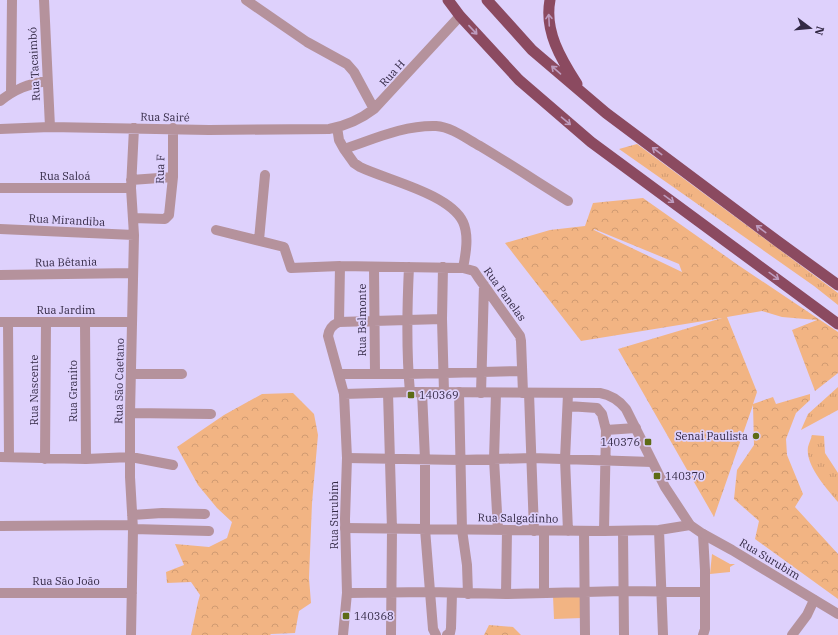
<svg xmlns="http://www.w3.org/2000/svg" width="838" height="635" viewBox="0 0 838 635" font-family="'IBM Plex Serif',serif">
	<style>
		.grass { fill: url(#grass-tufts) }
		.forest { fill: url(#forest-crowns); fill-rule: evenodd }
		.park { fill: #f2b483 }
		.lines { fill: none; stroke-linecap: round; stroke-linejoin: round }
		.minor { stroke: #b5929c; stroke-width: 10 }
		.tertiary { stroke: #b5929c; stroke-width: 10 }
		.trunk { stroke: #8b4a60; stroke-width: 11 }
		.oneway { stroke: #bd9bbe }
		.poi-dot { fill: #5d6b15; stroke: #ded1fc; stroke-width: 1.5 }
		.labels { text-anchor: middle; stroke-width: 3.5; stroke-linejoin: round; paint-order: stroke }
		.street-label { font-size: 11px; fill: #332945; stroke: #ded1fc }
		.poi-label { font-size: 11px; fill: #332945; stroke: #ded1fc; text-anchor: start }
	</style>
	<defs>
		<pattern id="grass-tufts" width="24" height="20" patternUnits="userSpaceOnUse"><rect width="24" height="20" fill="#f2b483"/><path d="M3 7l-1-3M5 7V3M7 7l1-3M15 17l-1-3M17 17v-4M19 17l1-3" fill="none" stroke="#d09b72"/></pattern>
		<pattern id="forest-crowns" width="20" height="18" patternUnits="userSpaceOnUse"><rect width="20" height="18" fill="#f2b483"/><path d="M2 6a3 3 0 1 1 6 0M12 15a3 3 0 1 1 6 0" fill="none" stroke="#d09b72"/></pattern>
	</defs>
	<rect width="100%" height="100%" fill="#ded1fc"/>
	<path class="grass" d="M637,144L838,293V305L814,286L619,149Z
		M838,387V410L801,430L808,414Z
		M812,435L824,436L825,453L838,473V502C827,489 805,465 808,447C809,443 811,439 812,435Z"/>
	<path class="forest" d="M643,198L738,265L838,332V373L815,391L792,330L817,320L782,317L762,311L727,317L757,392L753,404L773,397L776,404L810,394V400L796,413L786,439L787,455L803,494L795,507L838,554V599L755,539L759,521L734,499L737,470L754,445L753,405L714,517L618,349L722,318L581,341L505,243L550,230L585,226L593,203ZM594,229L679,264L682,272L594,230Z
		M293,393L314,414L318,435L312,503L309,578L311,603L299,611L295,633L271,634L270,635H191L198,602L200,595L191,582L167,583L166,572L184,565L175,544L209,547L227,538L232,522L217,508L198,485L177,447L224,415L262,394Z
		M489,625L513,627L521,635H484Z"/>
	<path class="park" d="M712,554L730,564H735L730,567V572L710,574Z
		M581,595L582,618L554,619L553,596Z"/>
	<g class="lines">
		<path class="minor" d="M44,0L50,127
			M246,0L307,42L347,64L354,72L374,109
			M11,92L12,0
			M0,101C15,89 28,84 47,81
			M337,127L339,140L344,149C374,139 404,125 436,126C452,127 467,139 480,146C510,164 539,183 568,201
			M0,129L50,127L209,130L329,129C345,126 361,119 374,109L460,16
			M344,149L354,163L360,167C387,180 450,194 463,222C469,235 466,253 463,268
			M131,180L173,177
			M0,188H131
			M133,218L165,219L169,215L173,177V128
			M0,229L134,235
			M216,230L284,247L291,268L340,266L463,268L474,271L478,277L520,336L521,341L523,393
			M259,240L265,175
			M340,266L339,322C332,325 329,329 328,336L344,394
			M374,267L375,374
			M409,267C407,308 406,350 410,392
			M443,267L442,319L444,392
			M0,275L133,273
			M0,322H132
			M8,322L9,457
			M85,322L86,459
			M339,322L442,319
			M131,374H182
			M339,374H408L521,371
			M422,392L425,459V529L433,629L436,635
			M459,392L462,530L467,565L468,594
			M388,393L392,529L391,635
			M481,393L484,285
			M496,393L494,459L498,530
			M529,393L534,531
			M568,406L597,408L602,414L606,430
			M130,413L211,414
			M0,457L86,459L131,457L173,465
			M347,458L460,460L532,458L652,462
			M45,459L46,322
			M132,515L162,513L205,514
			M0,526L132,525
			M345,528L604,531L659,530L690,525
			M133,529L209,531
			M659,530L663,635
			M544,531V593
			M568,531L565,459L568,394
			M584,531L585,635
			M604,531L606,430L636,428
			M623,531L624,635
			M703,534L705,570V629L703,635
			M0,593H132
			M347,593L430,592L506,594L623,591L705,592
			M506,594L507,530
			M131,635L133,529L130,477V413L134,235L131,188L134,128
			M447,635L450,633L451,628L452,593
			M792,635L807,615L814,600"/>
		<path class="tertiary" d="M343,635L347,593L345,519L347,458L344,394L410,392L600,393C611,395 619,400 626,409L665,487L690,525L703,534L732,550L838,614"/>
		<path class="trunk" d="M448,0L460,16L519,80L591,142L838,324
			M487,0L532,50L606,113L780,243L838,285
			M550,0C544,31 561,59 577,84"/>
	</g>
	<defs><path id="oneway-shaft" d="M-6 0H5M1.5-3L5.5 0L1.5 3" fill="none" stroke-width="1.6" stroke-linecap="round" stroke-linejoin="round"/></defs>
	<g class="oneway">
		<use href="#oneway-shaft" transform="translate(549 20) rotate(-93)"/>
		<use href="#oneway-shaft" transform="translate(473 30) rotate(47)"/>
		<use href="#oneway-shaft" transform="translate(556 70) rotate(-139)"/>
		<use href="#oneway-shaft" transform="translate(566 121) rotate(40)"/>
		<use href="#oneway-shaft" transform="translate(657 151) rotate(-143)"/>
		<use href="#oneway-shaft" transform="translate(669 199) rotate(36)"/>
		<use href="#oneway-shaft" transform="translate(761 229) rotate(-143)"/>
		<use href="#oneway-shaft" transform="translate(774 276) rotate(36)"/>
	</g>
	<g class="poi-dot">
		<rect x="407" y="391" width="8" height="8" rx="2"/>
		<circle cx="756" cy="436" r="4"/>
		<rect x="644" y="438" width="8" height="8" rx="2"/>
		<rect x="653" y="472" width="8" height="8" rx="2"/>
		<rect x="342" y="612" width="8" height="8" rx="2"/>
	</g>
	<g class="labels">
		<g class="street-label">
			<text transform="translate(34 64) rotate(-93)" y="4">Rua Tacaimbó</text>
			<text transform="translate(392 73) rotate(-48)" y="4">Rua H</text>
			<text transform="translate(165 117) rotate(1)" y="4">Rua Sairé</text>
			<text transform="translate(160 169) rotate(-88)" y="4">Rua F</text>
			<text x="65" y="180">Rua Saloá</text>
			<text transform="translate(67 220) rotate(3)" y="4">Rua Mirandiba</text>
			<text transform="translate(66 262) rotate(-1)" y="4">Rua Bêtania</text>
			<text transform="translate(505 294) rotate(54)" y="4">Rua Panelas</text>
			<text x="66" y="314">Rua Jardim</text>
			<text transform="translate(362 320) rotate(-90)" y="4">Rua Belmonte</text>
			<text transform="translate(119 381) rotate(-89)" y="4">Rua São Caetano</text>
			<text transform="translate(34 390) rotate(-90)" y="4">Rua Nascente</text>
			<text transform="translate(73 391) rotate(-90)" y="4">Rua Granito</text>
			<text transform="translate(334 515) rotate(-90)" y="4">Rua Surubim</text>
			<text transform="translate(518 518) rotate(1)" y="4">Rua Salgadinho</text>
			<text transform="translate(770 559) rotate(31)" y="4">Rua Surubim</text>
			<text x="66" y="585">Rua São João</text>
		</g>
		<g class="poi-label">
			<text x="419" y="399">140369</text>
			<text x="748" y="440" text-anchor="end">Senai Paulista</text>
			<text x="640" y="446" text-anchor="end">140376</text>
			<text x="665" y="480">140370</text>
			<text x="354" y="620">140368</text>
		</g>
	</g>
	<g transform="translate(810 28) rotate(106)" stroke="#ded1fc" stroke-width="3" paint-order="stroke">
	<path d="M0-3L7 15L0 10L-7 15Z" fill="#332945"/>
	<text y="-6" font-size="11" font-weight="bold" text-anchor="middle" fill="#332945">N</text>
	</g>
</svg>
